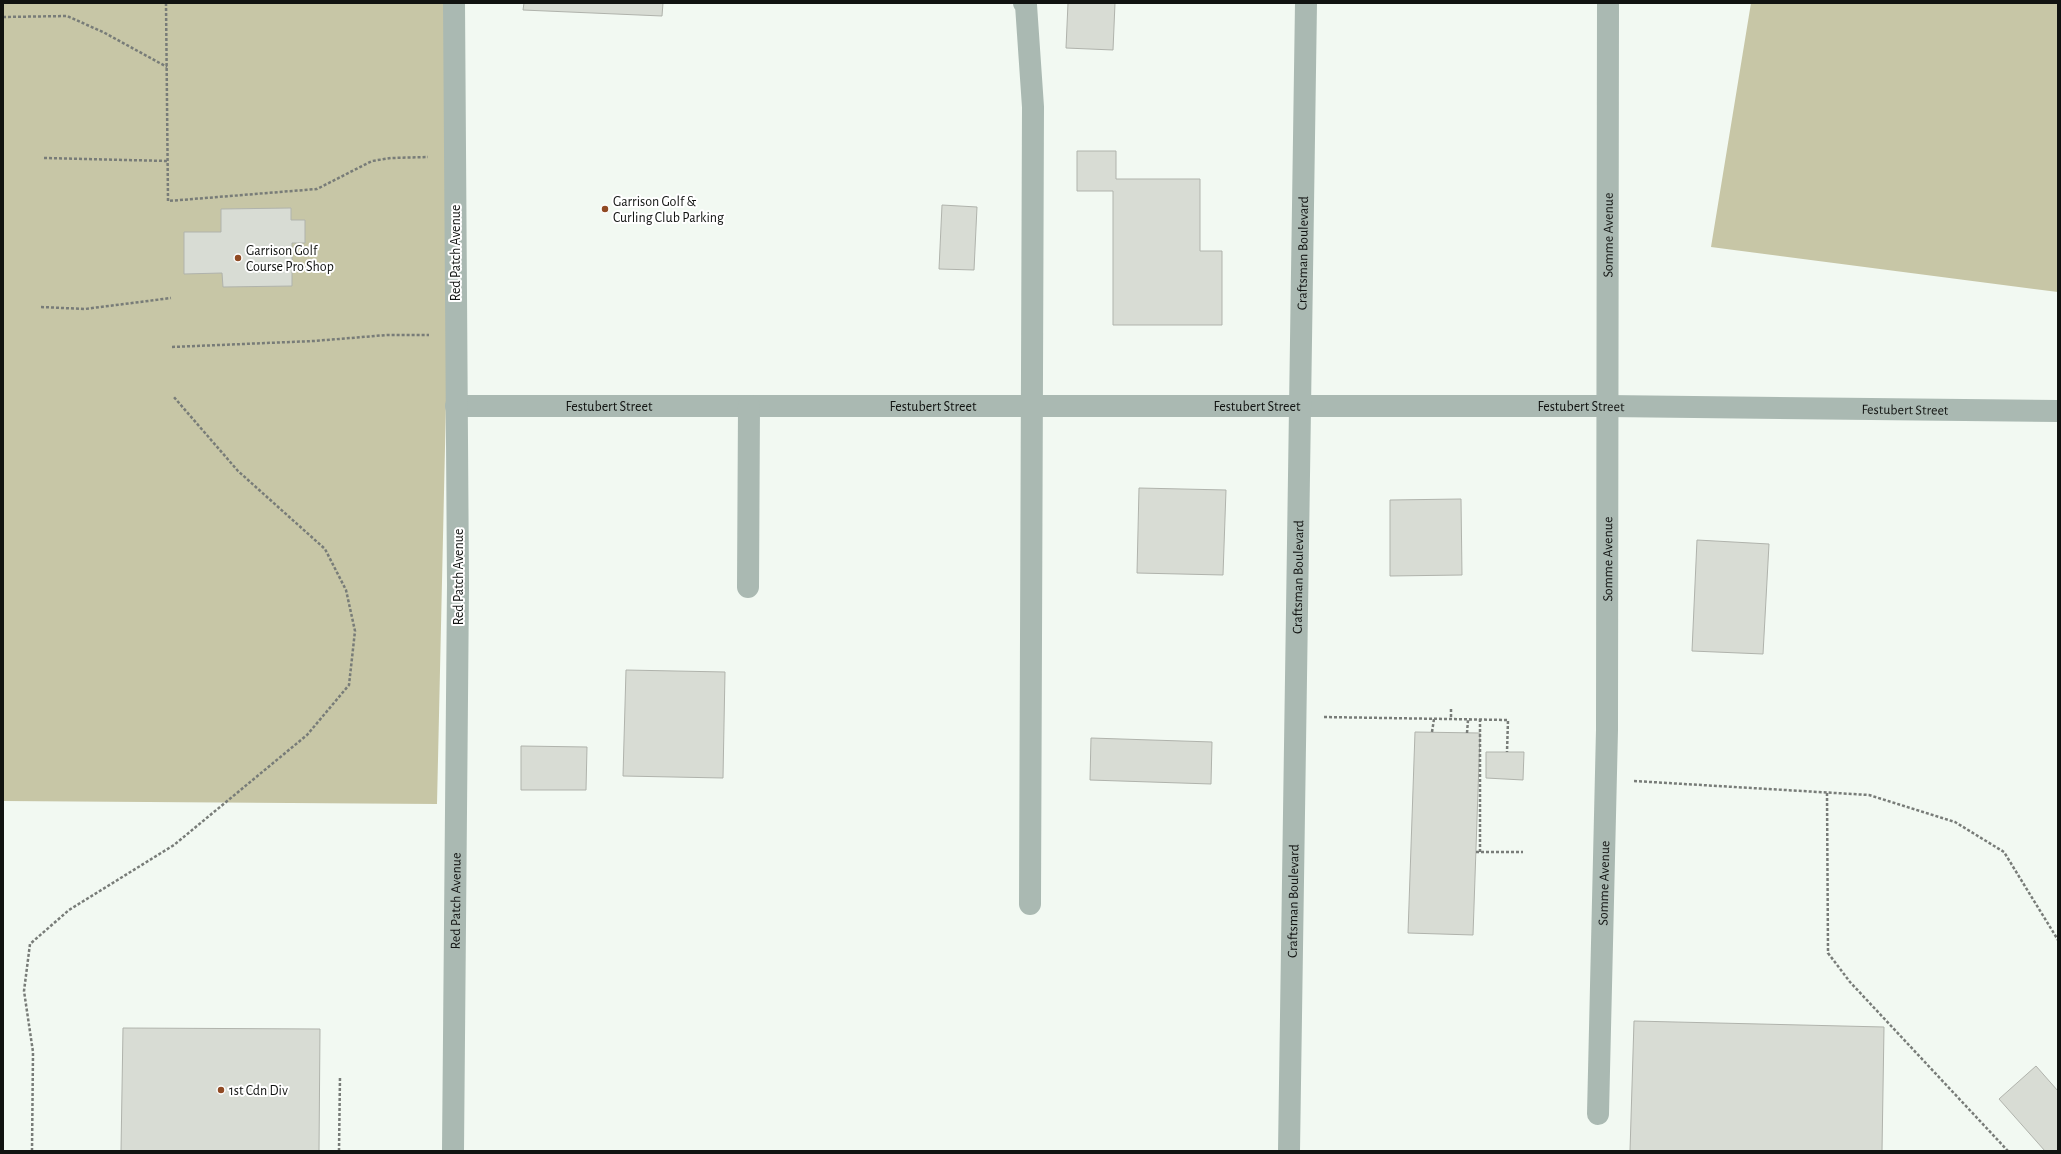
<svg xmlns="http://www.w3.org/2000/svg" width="2061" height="1154" viewBox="0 0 2061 1154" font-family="'Alegreya Sans',sans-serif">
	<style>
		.green { fill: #c7c6a6 }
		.building { fill: #d8dcd4; stroke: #b0b3ac }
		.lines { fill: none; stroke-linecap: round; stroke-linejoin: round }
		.path { stroke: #787c78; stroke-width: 2.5; stroke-dasharray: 3 2; stroke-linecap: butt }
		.minor { stroke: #aab9b2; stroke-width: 22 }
		.poi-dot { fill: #904a23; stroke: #fff; stroke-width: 1.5 }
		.labels { text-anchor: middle; stroke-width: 4; stroke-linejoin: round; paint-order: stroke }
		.poi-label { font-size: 14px; fill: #111311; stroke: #fff; text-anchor: start }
		.street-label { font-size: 14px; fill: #111311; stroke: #fff }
	</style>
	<rect width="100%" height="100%" fill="#f2f9f2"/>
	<path class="green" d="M3,3H455L437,804L3,801Z
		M1751,3H2058V292L1711,247Z"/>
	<path class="building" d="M524,3H663L662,16L523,10Z
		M1068,3H1115L1113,50L1066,48Z
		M1077,151H1116V179H1200V251H1222V325H1113V191H1077Z
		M942,205L977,207L974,270L939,269Z
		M291,208V220H305V243H292V286L223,287L222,273L184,274V232H221V209Z
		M1139,488L1226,490L1223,575L1137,573Z
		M1461,499L1462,575L1390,576V500Z
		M1697,540L1769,544L1763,654L1692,651Z
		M626,670L725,672L723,778L623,776Z
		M1415,732L1480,733L1473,935L1408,933Z
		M1091,738L1212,742L1211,784L1090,780Z
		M521,746L587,747L586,790H521Z
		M1486,752H1524L1523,780L1486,778Z
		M1634,1021L1884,1027L1882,1151H1630Z
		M123,1028L320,1029L319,1151H121Z
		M2036,1066L2058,1091V1151H2045L1999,1099Z"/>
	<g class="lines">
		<path class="path" d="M166,3L168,201L317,189L372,161L391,158L428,157
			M3,17L67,16L103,32L167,67
			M44,158L168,161
			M41,307L85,309L171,298
			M172,347L314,341L387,335H429
			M1451,709V719
			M1324,717L1508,720L1507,752
			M1432,732L1434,719
			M1467,733L1468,720
			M1634,781L1869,795L1955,822L2004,852L2058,940
			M1827,793L1828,953L1850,982L2008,1151
			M1476,852H1523
			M1480,852V719
			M32,1151L33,1052L24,991L30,944L69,910L174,845L307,735L349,685L355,631L346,590L325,549L238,471L173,396
			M339,1151L340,1076"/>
		<g class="minor">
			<path d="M1024,3L1026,5L1033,107L1030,904"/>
			<path id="s1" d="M456,406H1608L2058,411"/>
			<path d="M748,587L749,406"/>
			<path id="s2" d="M1598,1114L1607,730L1608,3"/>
			<path id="s3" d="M453,1151L458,585L454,3"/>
			<path id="s4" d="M1289,1151L1306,3"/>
		</g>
	</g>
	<g class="poi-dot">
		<circle cx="605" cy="209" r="4"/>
		<circle cx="238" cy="258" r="4"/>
		<circle cx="221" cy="1090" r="4"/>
	</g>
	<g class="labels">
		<g class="poi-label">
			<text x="613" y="206">Garrison Golf &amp;<tspan x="613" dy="16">Curling Club Parking</tspan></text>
			<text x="246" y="255">Garrison Golf<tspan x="246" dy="16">Course Pro Shop</tspan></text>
			<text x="229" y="1095">1st Cdn Div</text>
		</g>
		<g class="street-label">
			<text dy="5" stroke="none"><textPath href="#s2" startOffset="879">Somme Avenue</textPath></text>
			<text transform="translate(455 253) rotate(-90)" y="5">Red Patch Avenue</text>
			<text dy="5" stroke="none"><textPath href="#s4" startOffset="898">Craftsman Boulevard</textPath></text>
			<text dy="5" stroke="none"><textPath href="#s1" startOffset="153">Festubert Street</textPath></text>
			<text dy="5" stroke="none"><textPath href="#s1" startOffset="477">Festubert Street</textPath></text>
			<text dy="5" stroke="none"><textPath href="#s1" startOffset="801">Festubert Street</textPath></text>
			<text dy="5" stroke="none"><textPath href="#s1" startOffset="1125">Festubert Street</textPath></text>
			<text dy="5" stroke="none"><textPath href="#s1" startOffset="1449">Festubert Street</textPath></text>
			<text dy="5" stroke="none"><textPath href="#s2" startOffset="555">Somme Avenue</textPath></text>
			<text transform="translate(458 577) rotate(-90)" y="5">Red Patch Avenue</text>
			<text dy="5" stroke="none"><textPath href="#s4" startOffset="574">Craftsman Boulevard</textPath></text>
			<text dy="5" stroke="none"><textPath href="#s2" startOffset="231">Somme Avenue</textPath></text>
			<text dy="5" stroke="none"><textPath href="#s3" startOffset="250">Red Patch Avenue</textPath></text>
			<text dy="5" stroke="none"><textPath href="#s4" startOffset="250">Craftsman Boulevard</textPath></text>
		</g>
	</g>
	<rect width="2061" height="1154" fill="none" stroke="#111311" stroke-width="8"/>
</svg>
